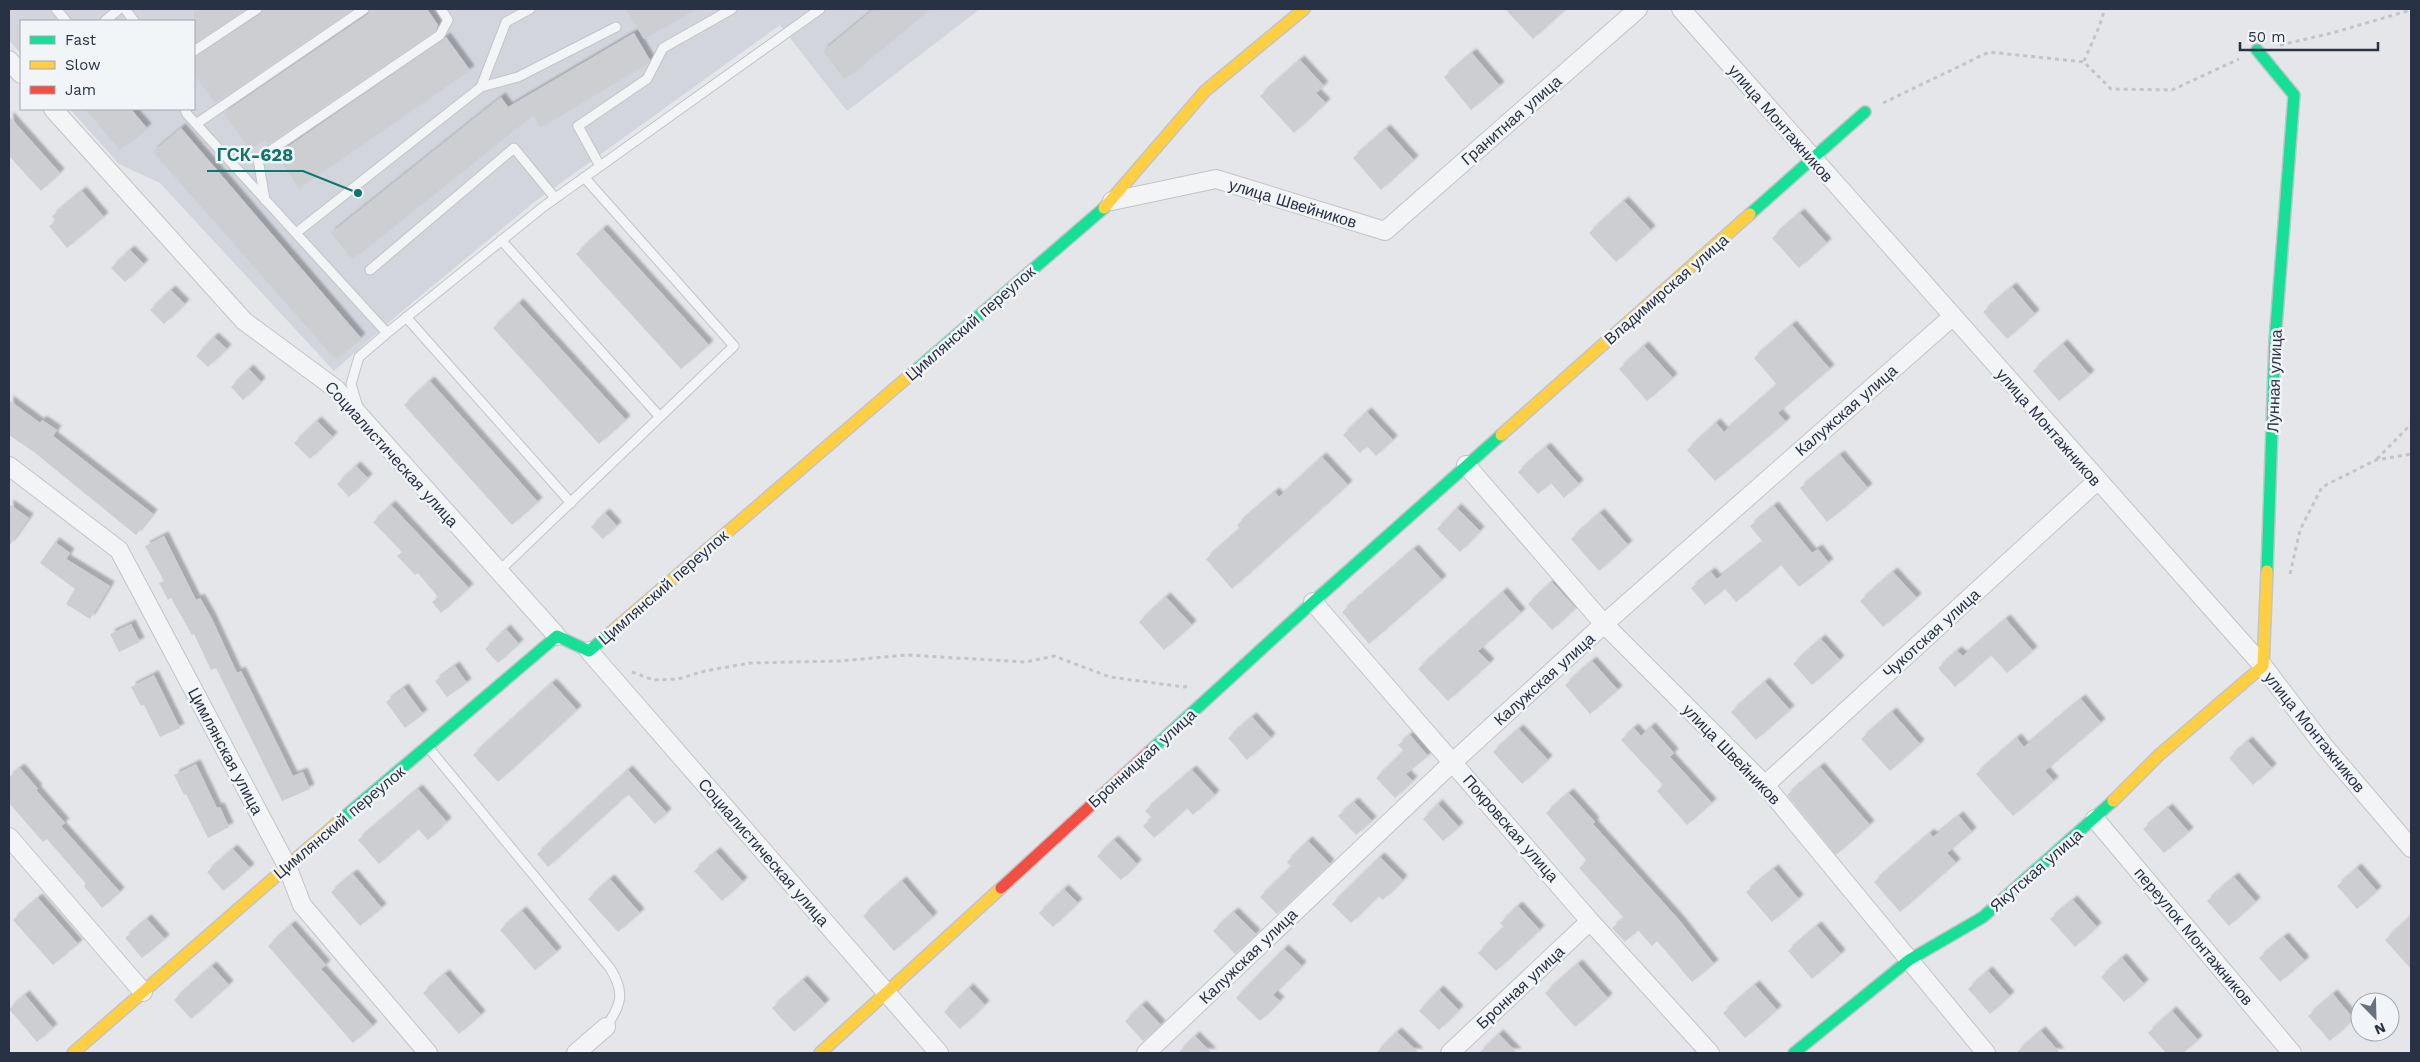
<svg xmlns="http://www.w3.org/2000/svg" width="2420" height="1062" viewBox="0 0 2420 1062" font-family="'Work Sans',sans-serif">
	<style>
		.built { fill: #d2d5dc }
		.building { fill: #cdced2; filter: url(#shadow) }
		.lines { fill: none; stroke-linecap: round; stroke-linejoin: round }
		.lane-casing { stroke: #c2c4c7; stroke-width: 11 }
		.street-casing { stroke: #c2c4c7; stroke-width: 20 }
		.fast-casing { stroke: #c2c4c7; stroke-width: 14 }
		.slow-casing { stroke: #c2c4c7; stroke-width: 14 }
		.jam-casing { stroke: #c2c4c7; stroke-width: 14 }
		.path { stroke: #c3c4c9; stroke-width: 3; stroke-dasharray: 4 4; stroke-linecap: butt }
		.lane { stroke: #f3f4f6; stroke-width: 9 }
		.street { stroke: #f3f4f6; stroke-width: 18 }
		.fast { stroke: #16e098; stroke-width: 11 }
		.slow { stroke: #ffcf43; stroke-width: 11 }
		.jam { stroke: #f24e42; stroke-width: 11 }
		.labels { text-anchor: middle; stroke-width: 5; stroke-linejoin: round; paint-order: stroke }
		.street-label { font-size: 16px; fill: #293245; stroke: #f2f5f8 }
		.leader { fill: none; stroke: #0f766e; stroke-width: 2 }
		.callout-dot { fill: #0f766e; stroke: #f2f5f8; stroke-width: 2 }
		.callout-label { font-size: 18px; text-anchor: middle; font-weight: bold; fill: #0f766e; stroke: #f2f5f8; stroke-width: 5; stroke-linejoin: round; paint-order: stroke }
	</style>
	<defs>
		<filter id="shadow"><feDropShadow dx="4.5" dy="-4.5" stdDeviation="1" flood-color="#0004"/></filter>
	</defs>
	<rect width="100%" height="100%" fill="#e4e6e9"/>
	<path class="built" d="M9,9H980L847,111L780,25L533,203L401,312L334,371L160,183L119,164L70,109H194V21H21V54L9,40Z"/>
	<path class="building" d="M194,9H246L194,44Z
		M263,9H353L215,103L194,74V57L260,14Z
		M370,9H427L438,25L435,31L268,144L265,139L250,149L223,113L368,14Z
		M626,9H696L644,39Z
		M874,9H929L844,79L823,51Z
		M1505,9H1566L1533,39Z
		M634,33L650,60L648,63L540,128L533,114L352,259L331,233L501,97L508,107Z
		M446,37L470,70L299,188L276,155Z
		M1472,53L1500,86L1471,110L1444,77Z
		M1300,60L1324,86L1316,93L1326,103L1294,133L1260,96Z
		M85,109H131L147,128L120,150Z
		M9,116L60,173L41,191L9,156Z
		M181,128L361,338L335,359L153,152Z
		M1386,129L1414,160L1381,190L1353,158Z
		M82,191L104,217L67,248L49,226L56,221L52,216Z
		M1624,201L1651,230L1616,262L1589,233Z
		M1800,213L1827,243L1799,268L1772,238Z
		M603,229L709,345L681,369L576,254Z
		M130,250L144,264L125,282L111,268Z
		M2012,287L2035,314L2007,339L1983,312Z
		M171,290L185,304L164,324L150,310Z
		M519,303L626,420L599,444L493,328Z
		M1792,325L1830,369L1778,413L1786,422L1715,481L1687,450L1716,423L1724,432L1777,385L1754,358Z
		M214,337L227,349L208,367L196,356Z
		M2063,344L2090,375L2059,401L2033,371Z
		M1644,346L1673,378L1647,401L1619,369Z
		M249,369L261,382L243,400L231,387Z
		M430,381L538,502L512,525L404,405Z
		M9,400L40,423L42,420L57,430L53,436L153,514L136,535L34,452L9,435Z
		M1367,412L1393,440L1376,456L1367,446L1360,453L1343,435Z
		M317,421L333,437L310,459L294,443Z
		M1546,447L1579,484L1564,498L1551,483L1538,494L1518,472Z
		M1840,455L1868,488L1827,522L1800,488Z
		M1322,457L1348,485L1232,589L1206,559L1240,529L1237,525L1275,492L1279,497Z
		M356,466L368,478L349,497L337,484Z
		M9,504L29,518L9,546Z
		M391,505L469,588L441,613L432,602L438,597L418,573L415,575L397,556L402,552L373,522Z
		M1774,506L1812,553L1818,549L1829,563L1799,587L1781,565L1736,602L1725,589L1705,605L1691,588L1711,572L1721,584L1717,579L1763,542L1750,526Z
		M1457,508L1480,531L1460,552L1437,529Z
		M605,513L617,526L603,539L591,527Z
		M1600,513L1628,545L1599,571L1571,539Z
		M164,536L196,600L200,598L211,617L237,673L241,671L293,776L303,772L310,789L282,801L216,668L211,670L194,634L192,635L171,598L168,600L159,583L164,581L145,546Z
		M55,542L70,553L66,559L110,586L90,619L66,604L75,589L40,563Z
		M1414,549L1442,580L1369,644L1342,612Z
		M1893,572L1917,598L1883,627L1860,601Z
		M1552,582L1576,608L1552,630L1528,604Z
		M1503,592L1521,613L1478,651L1490,663L1448,701L1418,669Z
		M1166,597L1192,625L1164,650L1139,622Z
		M2006,619L2033,651L2007,673L1991,655L1955,687L1938,668L1957,651L1963,656Z
		M131,624L140,642L119,652L110,634Z
		M506,629L519,644L498,663L485,649Z
		M1821,639L1840,660L1812,685L1793,664Z
		M1592,661L1618,690L1590,714L1565,685Z
		M455,666L467,683L447,697L435,681Z
		M154,675L180,728L160,737L144,705L141,706L131,687Z
		M1765,682L1790,710L1756,740L1731,712Z
		M552,683L577,710L498,782L473,755Z
		M404,688L423,714L405,728L386,702Z
		M2081,699L2101,723L2045,771L2054,781L2013,816L1976,774L2017,738L2024,747Z
		M1892,712L1920,744L1890,771L1861,739Z
		M1252,717L1271,738L1247,760L1228,738Z
		M1651,727L1674,753L1670,757L1712,803L1687,825L1657,791L1663,785L1621,740L1634,728L1641,736Z
		M1519,729L1548,760L1522,784L1493,752Z
		M1410,735L1428,756L1406,774L1413,781L1395,798L1376,778L1404,751L1398,745Z
		M2248,741L2272,768L2253,785L2229,758Z
		M196,764L217,808L220,807L229,827L208,838L186,794L184,795L174,775Z
		M1820,767L1870,825L1836,855L1787,795Z
		M20,768L38,789L36,790L65,823L61,826L120,892L102,908L84,886L86,884L47,839L43,842L9,803V777Z
		M628,770L667,813L655,824L628,794L548,867L537,854Z
		M1192,770L1215,795L1193,815L1187,808L1154,838L1143,826L1152,818L1145,811Z
		M418,789L447,822L428,840L418,829L379,864L358,840Z
		M1569,793L1595,822L1593,824L1680,921L1714,964L1692,982L1657,941L1652,946L1638,930L1625,942L1612,928L1624,918L1579,868L1587,861L1546,813Z
		M1354,802L1372,821L1356,835L1338,816Z
		M1438,804L1459,827L1443,841L1423,819Z
		M2168,808L2189,832L2164,853L2143,829Z
		M1959,816L1972,832L1947,853L1956,863L1900,912L1874,882L1930,833L1933,837Z
		M1114,840L1137,864L1121,880L1097,856Z
		M1308,841L1330,864L1277,914L1260,897L1291,867L1287,862Z
		M233,849L250,868L223,891L207,872Z
		M716,852L743,882L722,901L694,871Z
		M1380,857L1403,880L1383,900L1378,896L1351,923L1332,904Z
		M2357,868L2377,891L2357,909L2337,886Z
		M1774,869L1799,899L1772,922L1746,892Z
		M353,874L382,908L360,926L331,892Z
		M2234,877L2256,902L2229,926L2207,901Z
		M610,879L640,913L618,932L588,899Z
		M902,881L933,917L894,951L863,916Z
		M1064,889L1078,903L1053,927L1039,913Z
		M38,898L78,944L53,965L13,920Z
		M2073,900L2097,927L2075,947L2050,919Z
		M1518,906L1540,930L1496,971L1478,953L1504,927L1500,923Z
		M522,911L557,952L535,970L500,930Z
		M1234,912L1256,934L1235,954L1213,931Z
		M2411,916V969L2385,940Z
		M147,919L165,939L142,958L125,938Z
		M291,925L326,965L321,969L373,1026L353,1043L268,946Z
		M1817,926L1841,954L1812,979L1788,951Z
		M2284,937L2305,961L2280,982L2259,958Z
		M1284,949L1302,966L1273,995L1280,1001L1260,1021L1236,998Z
		M2122,958L2144,984L2124,1002L2101,977Z
		M1578,964L1608,998L1575,1027L1545,993Z
		M212,966L229,985L191,1019L174,1000Z
		M1988,971L2010,996L1990,1014L1968,989Z
		M445,974L481,1015L459,1034L423,993Z
		M803,980L825,1004L794,1032L772,1008Z
		M1755,985L1777,1010L1745,1038L1723,1013Z
		M969,988L985,1005L960,1029L944,1012Z
		M1439,990L1459,1010L1439,1030L1419,1011Z
		M2333,994L2354,1019L2330,1041L2308,1016Z
		M25,995L53,1028L37,1042L9,1009Z
		M1142,1005L1161,1025L1143,1041L1125,1021Z
		M2172,1011L2198,1040L2183,1053H2166L2148,1033Z
		M2041,1031L2060,1053H2016Z
		M1397,1032L1419,1053H1376Z
		M1499,1034L1517,1053H1479Z
		M1195,1036L1212,1053H1178Z"/>
	<g class="lines">
		<defs>
			<path id="lane" d="M56,9L66,21
				M125,9L134,21
				M105,21L119,9
				M194,51L257,9
				M481,87L506,22L530,9
				M185,109L187,114L387,333
				M196,124L364,9
				M600,166L578,126L647,79L663,48L732,9
				M265,200L258,159L440,35L448,20L441,9
				M296,233L481,87L518,77L616,27
				M501,240L660,417
				M370,270L514,148L555,198
				M406,317L571,503
				M358,407L351,384L359,357L387,333L543,207L820,9
				M498,572L734,346L584,177
				M428,747L610,968C625,992 622,1004 606,1027"/>
			<path id="street" d="M1681,9L2263,666L2324,746L2411,848
				M9,60L21,74
				M53,109L244,321L336,389L557,636
				M1112,201L1216,179L1385,231L1638,9
				M1466,465L1604,624L1765,785L1986,1053
				M9,466L119,550L287,866L302,905L428,1053
				M1313,602L1590,921L1710,1053
				M589,651L939,1053
				M1765,785L2097,481
				M2095,819L2292,1053
				M9,837L143,992
				M576,1053L606,1027
				M1146,1053L1453,762L1604,624L1952,317
				M1450,1053L1590,921"/>
			<path id="fast" d="M2257,50L2294,95L2275,341L2267,571
				M1750,214L1865,112
				M909,376L1104,208
				M1149,752L1313,602L1501,435
				M337,823L557,636L589,651L610,633
				M1794,1053L1909,960L1983,917L2113,801"/>
			<path id="slow" d="M1104,208L1205,91L1304,9
				M1501,435L1750,214
				M610,633L909,376
				M2113,801L2159,755L2263,666L2267,571
				M73,1053L337,823
				M820,1053L1001,888"/>
			<path id="jam" d="M1001,888L1149,752"/>
		</defs>
		<use href="#lane" class="lane-casing"/>
		<use href="#street" class="street-casing"/>
		<use href="#fast" class="fast-casing"/>
		<use href="#slow" class="slow-casing"/>
		<use href="#jam" class="jam-casing"/>
		<path class="path" d="M2280,45L2332,33L2411,10
			M2084,61L2099,27L2105,9
			M1883,103L1989,52L2084,62L2111,89L2172,90L2239,59
			M2377,459L2411,424
			M2290,574L2300,530L2322,487L2376,460L2411,454
			M632,672L654,680L678,679L705,671L750,663L840,661L907,655L1026,662L1054,656L1110,677L1184,687L1189,685"/>
		<use href="#lane" class="lane"/>
		<use href="#street" class="street"/>
		<use href="#fast" class="fast"/>
		<use href="#slow" class="slow"/>
		<use href="#jam" class="jam"/>
	</g>
	<g class="labels">
		<g class="street-label">
			<text transform="translate(1511 120) rotate(-41)" y="6">Гранитная улица</text>
			<text transform="translate(1781 123) rotate(49)" y="6">улица Монтажников</text>
			<text transform="translate(1293 203) rotate(17)" y="6">улица Швейников</text>
			<text transform="translate(1666 289) rotate(-41)" y="6">Владимирская улица</text>
			<text transform="translate(970 323) rotate(-41)" y="6">Цимлянский переулок</text>
			<text transform="translate(2274 381) rotate(-88)" y="6">Лунная улица</text>
			<text transform="translate(1846 410) rotate(-41)" y="6">Калужская улица</text>
			<text transform="translate(2049 427) rotate(49)" y="6">улица Монтажников</text>
			<text transform="translate(392 454) rotate(48)" y="6">Социалистическая улица</text>
			<text transform="translate(663 587) rotate(-41)" y="6">Цимлянский переулок</text>
			<text transform="translate(1931 633) rotate(-42)" y="6">Чукотская улица</text>
			<text transform="translate(1544 679) rotate(-42)" y="6">Калужская улица</text>
			<text transform="translate(2315 732) rotate(51)" y="6">улица Монтажников</text>
			<text transform="translate(226 751) rotate(62)" y="6">Цимлянская улица</text>
			<text transform="translate(1732 754) rotate(46)" y="6">улица Швейников</text>
			<text transform="translate(1142 758) rotate(-42)" y="6">Бронницкая улица</text>
			<text transform="translate(339 822) rotate(-40)" y="6">Цимлянский переулок</text>
			<text transform="translate(1511 828) rotate(49)" y="6">Покровская улица</text>
			<text transform="translate(764 852) rotate(49)" y="6">Социалистическая улица</text>
			<text transform="translate(2036 870) rotate(-41)" y="6">Якутская улица</text>
			<text transform="translate(2194 936) rotate(50)" y="6">переулок Монтажников</text>
			<text transform="translate(1248 956) rotate(-44)" y="6">Калужская улица</text>
			<text transform="translate(1520 987) rotate(-43)" y="6">Бронная улица</text>
		</g>
	</g>
	<path class="leader" d="M358 193L303 171H207"/>
	<circle class="callout-dot" cx="358" cy="193" r="5"/>
	<g class="callout-label">
		<text x="255" y="161">ГСК-628</text>
	</g>
	<rect width="2420" height="1062" fill="none" stroke="#293245" stroke-width="20"/>
	<rect x="20" y="20" width="175" height="90" fill="#f2f5f8" stroke="#a2a7b0"/>
	<rect x="30" y="36" width="25" height="8" fill="#16e098" stroke="#a2a7b0"/>
	<text x="65" y="45" font-size="15" fill="#293245">Fast</text>
	<rect x="30" y="61" width="25" height="8" fill="#ffcf43" stroke="#a2a7b0"/>
	<text x="65" y="70" font-size="15" fill="#293245">Slow</text>
	<rect x="30" y="86" width="25" height="8" fill="#f24e42" stroke="#a2a7b0"/>
	<text x="65" y="95" font-size="15" fill="#293245">Jam</text>
	<g transform="translate(2375 1017) rotate(157)"><circle r="24" fill="#f2f5f8" stroke="#a2a7b0"/>
	<path d="M0-4L9 19L0 12L-9 19Z" fill="#6a717e"/>
	<text y="-8" font-size="14" font-weight="bold" text-anchor="middle" fill="#293245">N</text>
	</g>
	<path d="M2240 42v8h138v-8" fill="none" stroke="#293245" stroke-width="2.5"/>
	<text x="2248" y="42" font-size="15" fill="#293245" stroke="#f2f5f8" stroke-width="4" paint-order="stroke">50 m</text>
</svg>
